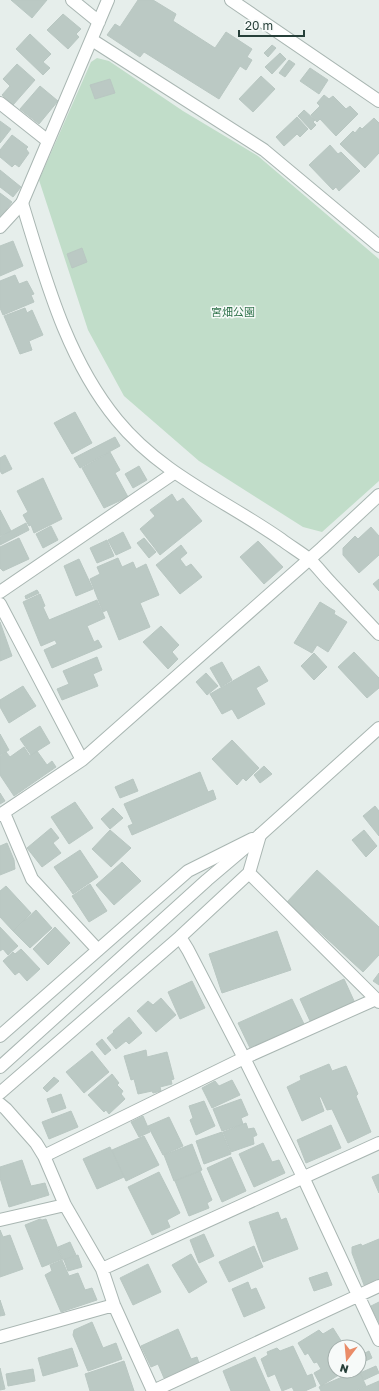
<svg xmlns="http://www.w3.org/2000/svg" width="379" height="1391" viewBox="0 0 379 1391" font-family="'Golos Text','Noto Sans JP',sans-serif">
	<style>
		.green { fill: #c1ddc9 }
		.building { fill: #bbc9c4; stroke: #b9c7c2 }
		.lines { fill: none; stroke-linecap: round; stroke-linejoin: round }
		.minor-casing { stroke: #a9b6b2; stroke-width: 14 }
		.tertiary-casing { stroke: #a9b6b2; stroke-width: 14 }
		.minor { stroke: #fff; stroke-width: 12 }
		.tertiary { stroke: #fff; stroke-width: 12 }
		.labels { text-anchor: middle; stroke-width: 3; stroke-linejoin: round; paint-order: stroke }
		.park-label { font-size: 11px; fill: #32744d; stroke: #f7faf9 }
	</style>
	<rect width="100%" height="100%" fill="#e6eeeb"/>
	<path class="green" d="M97,58L109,61L183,111L258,156L379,259V481L322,532L303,527L199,461L124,396L88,330L39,180L91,62Z"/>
	<path class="building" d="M11,0H47L32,18Z
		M138,0H153L176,14L173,21L215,48L226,32L252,49L247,57L252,60L246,70L240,66L219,99L144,52L140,57L107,35L115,24L120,27Z
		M63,14L81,29L76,34L79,37L68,49L47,30Z
		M30,34L51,54L43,62L50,68L43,75L16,49Z
		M272,45L276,48L268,57L264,53Z
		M280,53L286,59L272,74L265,67Z
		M289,60L295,64L285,77L279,73Z
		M17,64L35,80L13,105L2,95L10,86L3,79Z
		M310,68L328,80L319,94L300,81Z
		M261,76L275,89L253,112L239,99Z
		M110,79L115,93L95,99L90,85Z
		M40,86L58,101L39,124L20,109Z
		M324,95L329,99L333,96L346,109L350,106L358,114L336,136L320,119L317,122L311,115L320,106L317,103Z
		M304,110L315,120L313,122L316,125L311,130L298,116Z
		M297,117L308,129L300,137L297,134L284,146L276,137Z
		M374,118L379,123V153L365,168L340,144L353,131L355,133L360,127L362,129Z
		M0,121L11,129L0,143Z
		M12,135L28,147L26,149L29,153L19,167L15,164L12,167L0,157V150Z
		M330,145L338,154L341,152L360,171L339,191L336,187L333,190L309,165Z
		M0,170L21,187L13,197L0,187Z
		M0,193L12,202L0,218Z
		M13,241L23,266L0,276V246Z
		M82,248L87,262L72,268L67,254Z
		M15,275L19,284L27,281L34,294L31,295L34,302L3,315L0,308V281Z
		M25,308L27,313L32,310L43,335L29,341L32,350L20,354L4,316Z
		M75,412L92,443L72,454L54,423Z
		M115,437L120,446L80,468L74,458Z
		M110,452L120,470L115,473L128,497L104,508L82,468Z
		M5,455L12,469L2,474L0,471V458Z
		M139,466L147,480L133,488L125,474Z
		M43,478L62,519L34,533L31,525L29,526L23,515L28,512L17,491Z
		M172,494L177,502L183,498L202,521L160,555L140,529L155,516L150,510Z
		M0,510L11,531L0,536Z
		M26,523L29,530L0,545V537Z
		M51,526L58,540L43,548L36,534Z
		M371,527L379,536V555L359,573L343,555V548L355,536L358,539Z
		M123,532L131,548L116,555L108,540Z
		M19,538L29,559L3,571L0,568V547Z
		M144,538L156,552L149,558L137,543Z
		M107,540L114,556L97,563L90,548Z
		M258,541L283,567L264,584L240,557Z
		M181,545L187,553L180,559L186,567L191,564L202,577L180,594L156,565Z
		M118,558L122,567L133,562L136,569L146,564L159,595L140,603L150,627L119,640L107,610L103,612L90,579L100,574L97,567Z
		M79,559L93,589L76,596L64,566Z
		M379,579V591L373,584Z
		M37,590L39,593L26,599L25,596Z
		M40,594L45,606L43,607L49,620L97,600L105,618L87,626L94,642L98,640L102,647L52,668L44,650L57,644L55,640L41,646L23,602Z
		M320,602L335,611L334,614L347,622L328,652L317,645L312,653L294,643Z
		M0,622L12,656L0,661Z
		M161,626L179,645L172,652L178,659L168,669L143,642Z
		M354,652L379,678V688L367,698L338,667Z
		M314,653L327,667L314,680L301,666Z
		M97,657L102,670L93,674L98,686L62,700L57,689L69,684L63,671Z
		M222,662L232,680L221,687L210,668Z
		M259,666L268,681L256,688L265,704L238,719L232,709L222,714L210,694Z
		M206,673L218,686L207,695L196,682Z
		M23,686L36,706L9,723L0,707V700Z
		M40,726L50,743L31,755L20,739Z
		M0,734L9,750L0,755Z
		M232,740L259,768L246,781L243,778L237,785L212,759Z
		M24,747L30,756L37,751L47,765L52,761L56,767L14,796L0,775V756L6,752L10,757Z
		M264,766L272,774L260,783L254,775Z
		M200,772L208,792L213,790L216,799L132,835L128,826L133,824L124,804Z
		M133,779L138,791L120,798L115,787Z
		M0,793L5,801L0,804Z
		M75,802L93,828L69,844L51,817Z
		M375,806L379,811V836L363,816Z
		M113,808L123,818L110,829L101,819Z
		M51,828L59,838L53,843L61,853L42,867L27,848Z
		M110,830L131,848L111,867L92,849Z
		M364,830L377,846L366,857L352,840Z
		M7,843L14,860L15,869L0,875V846Z
		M80,850L98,877L73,894L54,867Z
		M122,862L141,881L114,905L96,885Z
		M317,870L379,927V955L363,972L287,902Z
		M90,884L107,911L89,922L72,896Z
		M6,886L31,913L13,931L0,917V891Z
		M36,910L52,928L30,948L13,931Z
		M0,927L18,946L8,955L3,949L0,951Z
		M55,927L70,943L48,965L33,949Z
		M277,931L291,970L222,993L209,954Z
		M21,949L40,969L27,981L19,972L15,975L3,961L13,952L15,954Z
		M379,973V985L373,981Z
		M344,979L355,1003L311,1023L300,999Z
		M192,981L205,1008L180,1019L168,992Z
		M161,998L176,1015L156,1032L137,1011L148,1001L153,1005Z
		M292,999L304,1024L250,1048L238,1023Z
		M129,1017L142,1033L129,1044L126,1041L116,1049L107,1038L114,1032L113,1031Z
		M102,1039L111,1050L105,1055L96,1044Z
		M146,1050L147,1057L167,1052L174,1079L171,1080L172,1084L160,1087L161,1091L153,1093L152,1091L138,1094L134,1079L131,1080L124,1056Z
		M92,1051L109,1072L84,1093L66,1072Z
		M329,1064L332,1071L346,1066L358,1094L356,1096L371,1132L348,1143L332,1109L327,1110L321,1097H319L324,1111L302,1121L287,1087L301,1080L300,1076Z
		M112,1074L119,1083L117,1085L123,1091L121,1094L125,1099L109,1114L106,1110L104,1112L88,1095Z
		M54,1077L59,1081L47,1092L43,1088Z
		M232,1080L240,1095L212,1108L202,1088L215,1081L219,1086Z
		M61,1094L66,1108L52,1113L47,1099Z
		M241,1099L248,1115L241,1118L243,1124L222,1131L213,1109Z
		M204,1101L215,1126L196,1135L190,1120L193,1118L189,1106Z
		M71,1111L78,1127L49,1139L42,1122Z
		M143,1116L150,1132L139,1137L131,1122Z
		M169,1117L183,1146L163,1155L148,1126Z
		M246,1123L248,1129L254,1128L257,1135L253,1137L254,1144L231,1152L223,1132Z
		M331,1125L341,1148L306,1163L297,1140Z
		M222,1132L231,1154L204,1164L196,1141Z
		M144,1136L159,1165L126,1181L112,1150Z
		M263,1143L272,1162L279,1160L285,1173L254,1187L239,1154Z
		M192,1144L202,1170L174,1181L164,1155Z
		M110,1147L124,1177L97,1189L83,1159Z
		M231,1157L246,1191L222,1202L207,1168Z
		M22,1160L31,1186L45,1183L49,1195L9,1207L0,1178V1167Z
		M200,1171L212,1200L207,1203L209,1208L189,1216L175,1181Z
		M159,1172L180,1213L167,1220L170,1227L152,1235L128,1187Z
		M379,1174V1193L372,1177Z
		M278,1212L281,1220L286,1218L298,1249L263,1262L249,1222Z
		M40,1219L42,1220L46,1219L62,1259L42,1267L25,1225Z
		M0,1230L3,1237L10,1235L23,1269L0,1277Z
		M204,1234L214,1256L199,1263L190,1240Z
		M379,1239V1279L364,1285L352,1253V1247L361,1244L362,1246Z
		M70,1242L76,1255L63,1260L58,1247Z
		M254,1246L263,1267L229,1282L219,1262Z
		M191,1254L207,1282L189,1293L172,1265Z
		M78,1255L82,1267L68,1271L64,1260Z
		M62,1260L69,1276L78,1273L85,1290L92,1288L97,1300L61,1312L45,1275L52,1271L50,1265Z
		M148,1264L161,1292L133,1305L120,1278Z
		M327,1272L332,1285L314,1291L309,1278Z
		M248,1282L251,1290L256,1288L265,1308L244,1317L232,1289Z
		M0,1300L5,1315L0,1316Z
		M379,1302V1323L371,1306Z
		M92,1322L103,1348L116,1343L122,1359L88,1371L73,1335L74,1330Z
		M333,1328L345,1347L350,1345L351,1347H335V1371H345L321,1386L314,1373L321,1369L317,1362L314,1363L308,1353L305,1355L298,1343L319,1330L323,1334Z
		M178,1329L191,1359L197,1357L199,1363L164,1378L158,1364L151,1367L141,1346Z
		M293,1346L307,1376L312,1374L316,1386L305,1391H294L292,1387L282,1391L275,1374L268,1377L261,1359L268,1355L267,1352L277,1348L280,1351Z
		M72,1348L78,1366L43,1376L38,1358Z
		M369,1351L372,1358L361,1363L359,1356Z
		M255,1357L270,1391H231L223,1371Z
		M124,1361L134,1391H90L85,1374Z
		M376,1366L379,1373L364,1380L360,1373Z
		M0,1368L5,1389L0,1390Z
		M33,1369L35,1381L8,1386L6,1374Z
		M356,1371H359L366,1386L354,1391H321L319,1387Z
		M379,1381V1391H356Z"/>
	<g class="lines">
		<defs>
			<path id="minor" d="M72,0L99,22
				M231,0L379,101
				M92,40L264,150L379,246
				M0,103L48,141
				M0,227L22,203L108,0
				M0,592L174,473
				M0,604L82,760
				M4,813L32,879L98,950
				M0,815L82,760L322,548L379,495
				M249,873L379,1002
				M180,937L188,950L244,1058L303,1177L379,1340
				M0,1036L188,871L252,839
				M0,1093L180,937L249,873L260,835
				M0,1104L6,1109L36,1143L44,1156L65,1205L102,1269L114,1305L153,1391L379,1286
				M44,1156L244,1058L376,999
				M0,1220L65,1205
				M102,1269L379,1143
				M0,1337L114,1305"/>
			<path id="tertiary" d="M22,203C45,277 66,358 117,420C162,475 225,500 282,540C290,546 300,552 309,559C317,566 324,576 331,583C347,600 363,617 379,634
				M0,1067L207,880L260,835L379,728"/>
		</defs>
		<use href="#minor" class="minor-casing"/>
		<use href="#tertiary" class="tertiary-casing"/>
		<use href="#minor" class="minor"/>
		<use href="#tertiary" class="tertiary"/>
	</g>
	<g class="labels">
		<g class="park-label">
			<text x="233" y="316">宮畑公園</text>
		</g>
	</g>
	<g transform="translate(347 1359) rotate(196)"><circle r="19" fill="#f7faf9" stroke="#a3afac"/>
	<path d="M0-3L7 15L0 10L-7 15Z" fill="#ea8c68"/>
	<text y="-6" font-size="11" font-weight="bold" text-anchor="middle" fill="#263f39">N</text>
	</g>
	<path d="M239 30v6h65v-6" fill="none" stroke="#263f39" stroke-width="2"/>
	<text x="245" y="30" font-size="12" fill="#263f39" stroke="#f7faf9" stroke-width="3" paint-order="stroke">20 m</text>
</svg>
